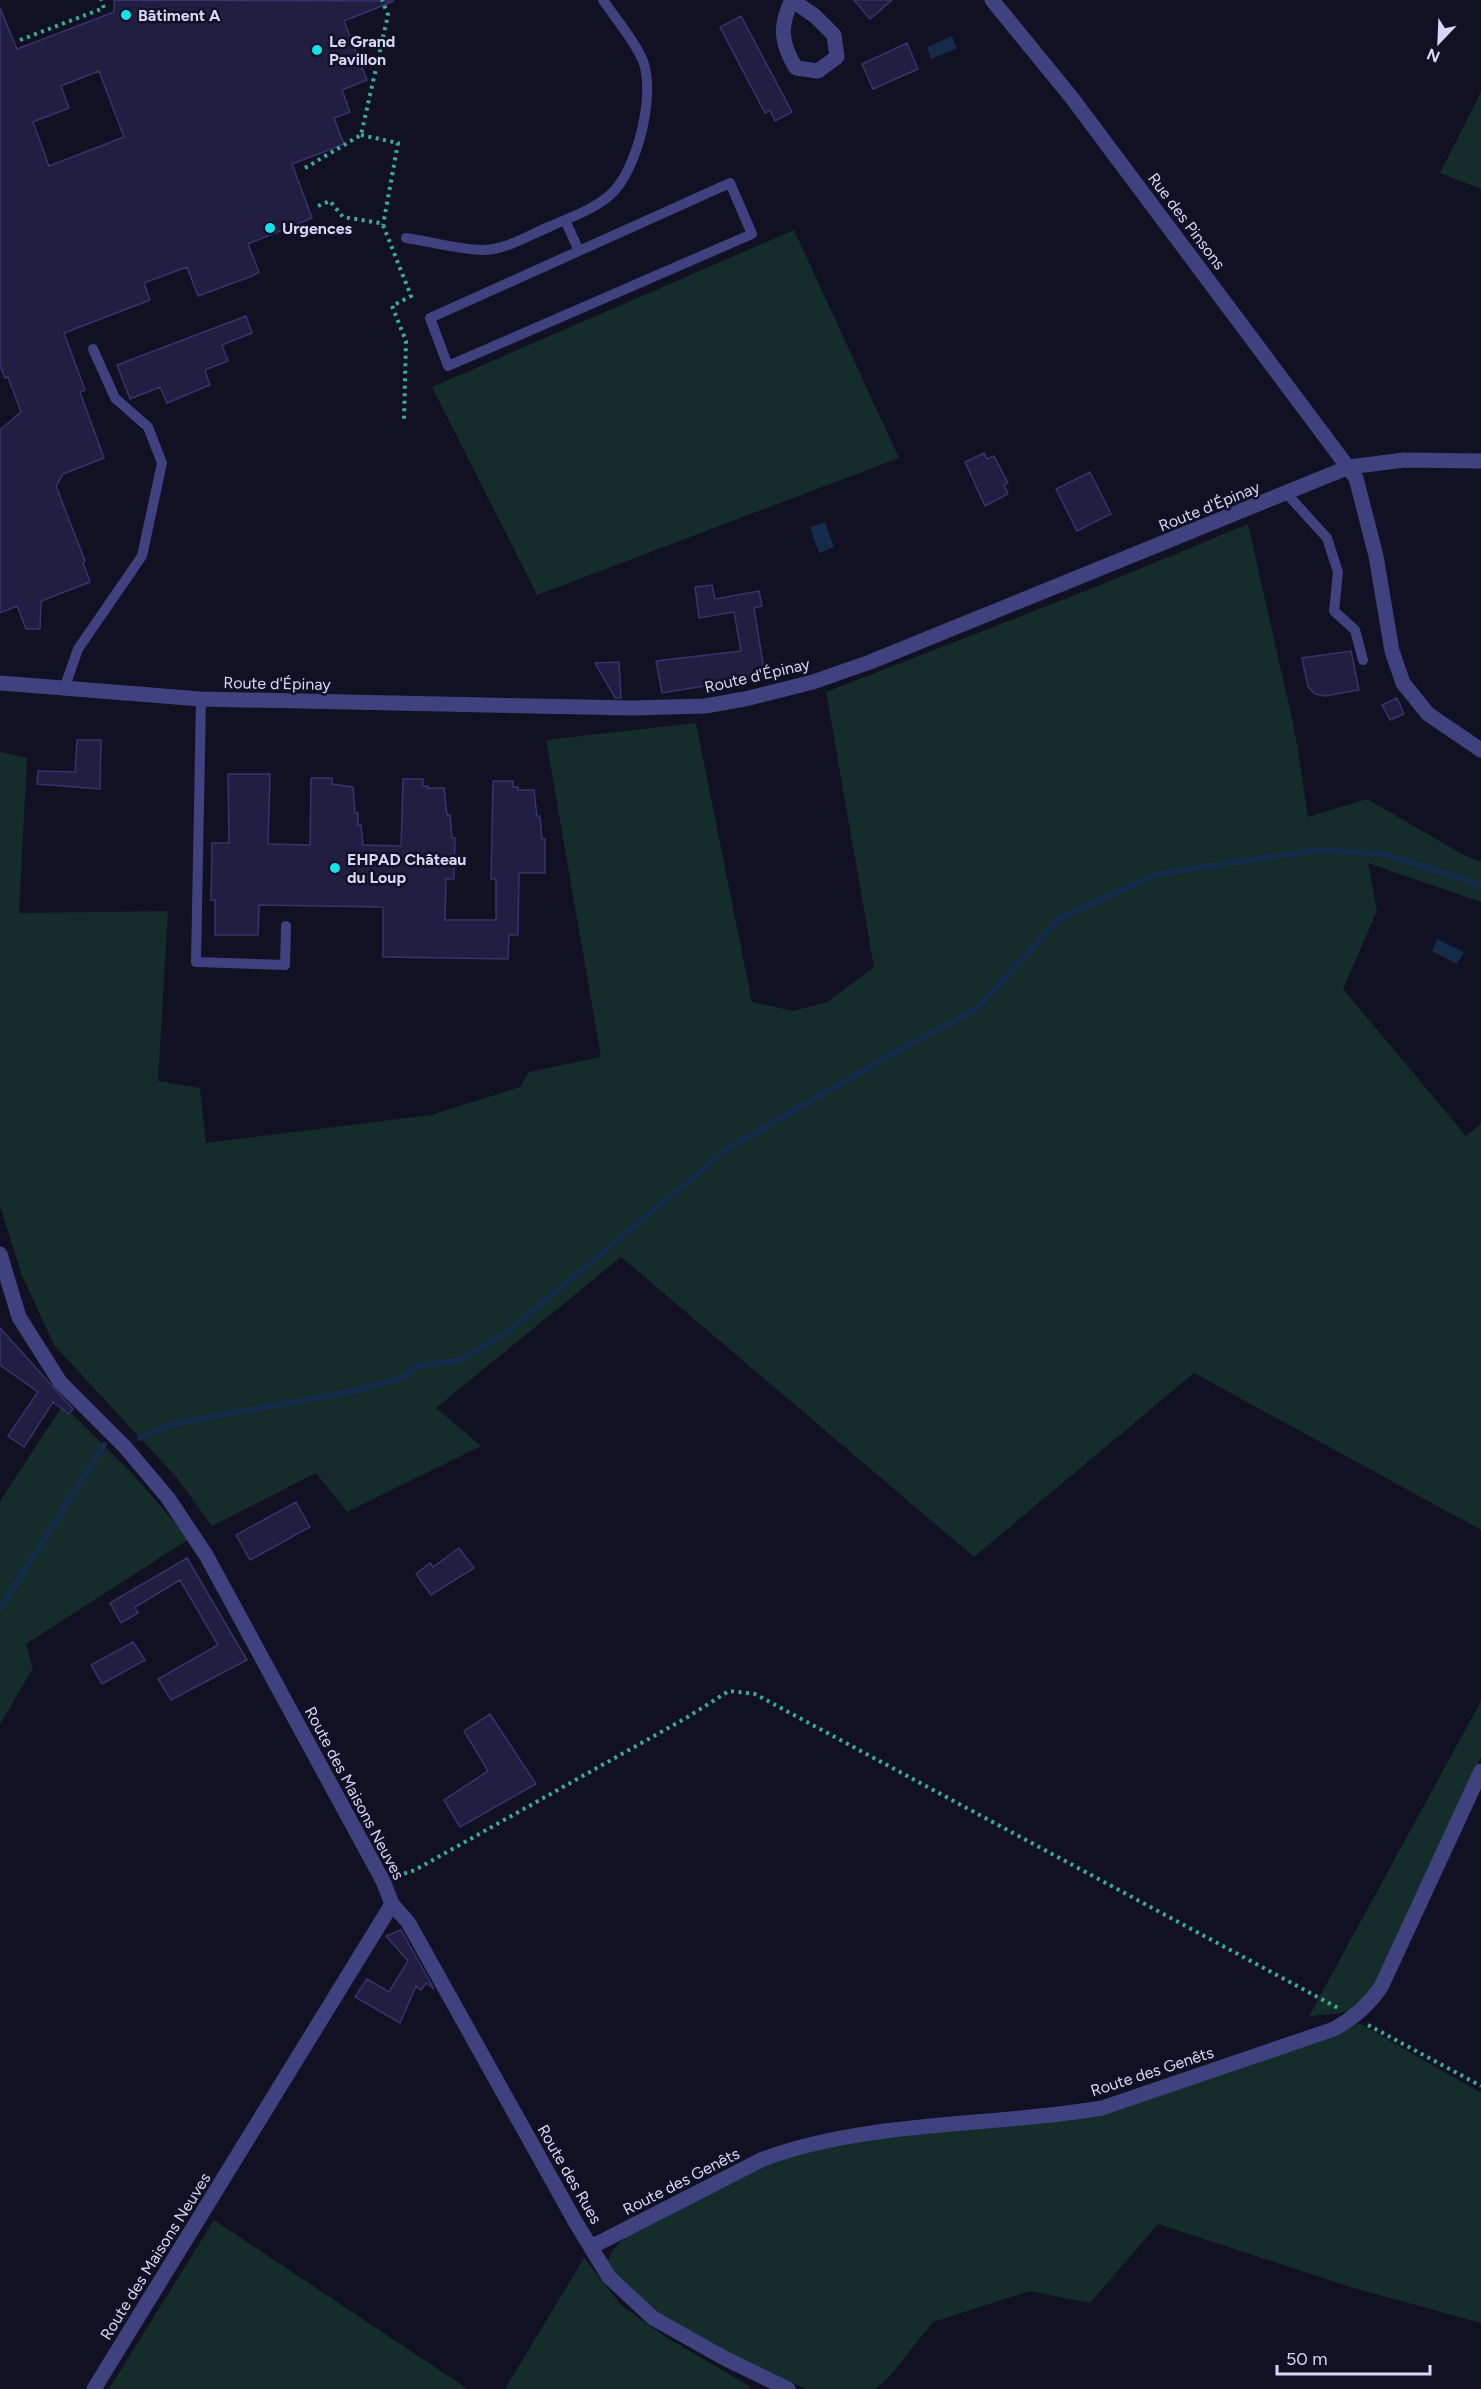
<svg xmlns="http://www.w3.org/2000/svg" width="1481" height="2389" viewBox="0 0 1481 2389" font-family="Figtree,sans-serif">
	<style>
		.green { fill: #142c2a }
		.water { fill: #142c49 }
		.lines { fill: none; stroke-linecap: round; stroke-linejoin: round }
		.stream { stroke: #142c49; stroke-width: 6 }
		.building { fill: #221e42; stroke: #39326c; stroke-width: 1.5; fill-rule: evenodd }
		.path { stroke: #3aac9c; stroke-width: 4; stroke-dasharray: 3 4.5; stroke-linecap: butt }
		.lane { stroke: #3f427e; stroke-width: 10 }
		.street { stroke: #3f427e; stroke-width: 15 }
		.poi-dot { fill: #14e4e9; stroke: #121023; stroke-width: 2 }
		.labels { text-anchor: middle; stroke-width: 5; stroke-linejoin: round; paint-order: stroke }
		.poi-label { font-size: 16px; font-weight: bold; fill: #d7d6fb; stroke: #121023; text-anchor: start }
		.street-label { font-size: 16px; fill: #d7d6fb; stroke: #121023 }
	</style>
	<rect width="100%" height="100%" fill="#121023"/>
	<path class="green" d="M1481,92V189L1440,173Z
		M794,230L899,458L537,595L432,387Z
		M1248,524L1295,732L1308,817L1367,799L1462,854L1481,862V902L1368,863L1377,911L1343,989L1466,1136L1481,1123V1530L1194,1373L974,1557L621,1257L436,1408L481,1446L347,1512L316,1473L212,1526L177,1478L54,1345L22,1276L0,1206V752L27,758L19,913L168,911L158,1081L200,1088L206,1143L431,1115L520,1087L529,1072L601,1057L546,740L696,723L752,1002L793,1011L827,1002L874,967L826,692L1098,586Z
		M63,1405L131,1472L189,1539L26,1644L33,1668L0,1724V1501Z
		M1481,1701V1757L1385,1968C1358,2013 1361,2012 1309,2016Z
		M1359,2023L1481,2093V2323L1354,2288L1158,2224L1090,2303L1030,2291L933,2322L889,2377L875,2389H806L727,2353L656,2313L629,2290L607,2264L612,2251L626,2236L766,2165L795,2154L844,2143L1025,2123L1337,2034Z
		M214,2220L468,2389H109Z
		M584,2258L622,2306L666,2337L751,2387L747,2389H505Z"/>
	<path class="water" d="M952,36L957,48L931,59L927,47Z
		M825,522L834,547L819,553L810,527Z
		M1437,939L1464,952L1457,964L1432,951Z"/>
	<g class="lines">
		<path class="stream" d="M140,1438L172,1424L354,1391L402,1378L416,1366L458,1361L507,1332L727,1149L897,1051L976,1009L1060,918L1157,874L1317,850L1384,854L1481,885
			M0,1609L104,1445"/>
	</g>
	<path class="building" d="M114,0L394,1L344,21L367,80L342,90L350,112L334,118L344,144L292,164L312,218L248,244L259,272L252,276L198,296L187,267L144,283L150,300L64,333L85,390L80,392L104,458L63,474L56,486L85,561L83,562L90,582L41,601L40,629H26L17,606L0,613V430L21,412L8,377L5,378L0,366V8L17,49L114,12ZM99,71L124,137L49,166L33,122L69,108L61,86Z
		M854,0H892L870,19Z
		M741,16L792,112L775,121L770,110L765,113L720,27Z
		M907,43L918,69L873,89L862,64Z
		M246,316L252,333L222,345L228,361L205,370L210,385L167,403L160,387L130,399L117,365Z
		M984,453L987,459L994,456L1008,483L1004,485L1008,494L985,506L965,462Z
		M1090,472L1111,514L1077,531L1056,489Z
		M712,585L715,599L759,591L762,606L754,608L765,676L662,693L656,661L741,651L734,612L699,618L695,587Z
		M1351,651L1359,690L1325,696L1315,694L1308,687L1302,658Z
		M619,662L621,698H615L595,663Z
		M1397,698L1404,714L1390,720L1382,705Z
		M77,740H101L100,789L37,784L38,771L75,772Z
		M228,774H270L268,844L310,845L311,778H332V784L353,787L355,813H358V825H361L363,845L401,846L403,779H423V786H428L427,788H444L447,815H450L452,838H455L454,879H446L445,920H496V879H491L493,781H513V787H518V790H534L537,816H540L542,839H545V873H519L518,935H509L508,959L383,957V907L259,905L258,935H215V900H211L212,843H229Z
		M0,1328L73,1409L69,1414L53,1402L24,1447L8,1436L38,1392L0,1365Z
		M296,1502L310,1527L250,1560L236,1535Z
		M459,1548L474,1568L431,1595L416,1574L430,1563L433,1567Z
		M187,1558L247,1660L171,1700L158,1679L218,1645L180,1580L135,1607L138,1613L121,1623L110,1603Z
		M133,1642L145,1660L102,1684L91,1665Z
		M490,1714L536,1784L460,1827L444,1800L488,1771L464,1731Z
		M401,1930L434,1989L426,1983L421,1990L416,1986L400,2023L355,1997L367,1979L389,1992L408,1961L386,1936Z"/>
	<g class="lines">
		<path class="path" d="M20,40L104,8L101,0
			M361,135L398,143L383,225
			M305,168L361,135L388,15L382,0
			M318,206L330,201L343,217L380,223L383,225L411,296L392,306L406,341L404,421
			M397,1876L415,1870L686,1718L729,1691L755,1694L1338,2008
			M1368,2025L1481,2086"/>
		<path class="lane" d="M730,183L752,234L448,366L430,318Z
			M565,220L579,251
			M406,238C427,241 462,250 482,250C507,250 529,235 551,226C571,217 595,209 611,194C637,171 656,94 643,61C636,42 615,18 603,0
			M1287,494L1327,538L1338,572L1334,611L1355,630L1363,660
			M64,689L78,649L142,556L162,463L148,427L115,398L93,349
			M201,699L196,962L285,965L286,926"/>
		<path class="street" d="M792,0L815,16L834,35L837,57L818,71L796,68C781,44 779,26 792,0Z
			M992,0L1072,98L1356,478L1376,556L1392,651L1403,683L1428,714L1481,750
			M0,683L201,699L633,708L705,706L745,699L813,682L870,662L1349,467L1404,460L1481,461
			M0,1254L19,1317L60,1382L125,1447L168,1498L206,1555L383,1881L392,1904L94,2389
			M392,1904L408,1922L576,2223L609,2277L653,2318L724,2358L788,2389
			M591,2247L763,2159C869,2120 991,2127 1102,2108L1334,2029C1354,2018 1368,2006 1381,1987L1481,1771"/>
	</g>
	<g class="poi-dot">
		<circle cx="126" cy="15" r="6"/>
		<circle cx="317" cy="50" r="6"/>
		<circle cx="270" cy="228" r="6"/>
		<circle cx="335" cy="868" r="6"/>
	</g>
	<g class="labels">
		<g class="poi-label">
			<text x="138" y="21">Bâtiment A</text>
			<text x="329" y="47">Le Grand<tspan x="329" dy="18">Pavillon</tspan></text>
			<text x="282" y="234">Urgences</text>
			<text x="347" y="865">EHPAD Château<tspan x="347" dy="18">du Loup</tspan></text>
		</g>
		<g class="street-label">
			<text transform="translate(1187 221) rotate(53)" y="6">Rue des Pinsons</text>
			<text transform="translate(1209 506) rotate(-22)" y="6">Route d'Épinay</text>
			<text transform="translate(757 675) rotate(-13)" y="6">Route d'Épinay</text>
			<text transform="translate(277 683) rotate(1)" y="6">Route d'Épinay</text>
			<text transform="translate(355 1793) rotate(62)" y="6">Route des Maisons Neuves</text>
			<text transform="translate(1152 2071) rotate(-18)" y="6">Route des Genêts</text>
			<text transform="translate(570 2174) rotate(60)" y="6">Route des Rues</text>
			<text transform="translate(681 2181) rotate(-27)" y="6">Route des Genêts</text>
			<text transform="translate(155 2256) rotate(-58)" y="6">Route des Maisons Neuves</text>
		</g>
	</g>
	<g transform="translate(1439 42) rotate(203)" stroke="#121023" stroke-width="4.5" paint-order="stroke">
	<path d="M0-4.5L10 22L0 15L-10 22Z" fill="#d7d6fb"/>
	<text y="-9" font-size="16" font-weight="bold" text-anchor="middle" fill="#d7d6fb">N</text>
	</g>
	<path d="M1277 2365v9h153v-9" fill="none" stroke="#d7d6fb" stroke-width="3"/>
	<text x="1286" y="2365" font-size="18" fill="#d7d6fb" stroke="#121023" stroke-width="4.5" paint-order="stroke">50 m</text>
</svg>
